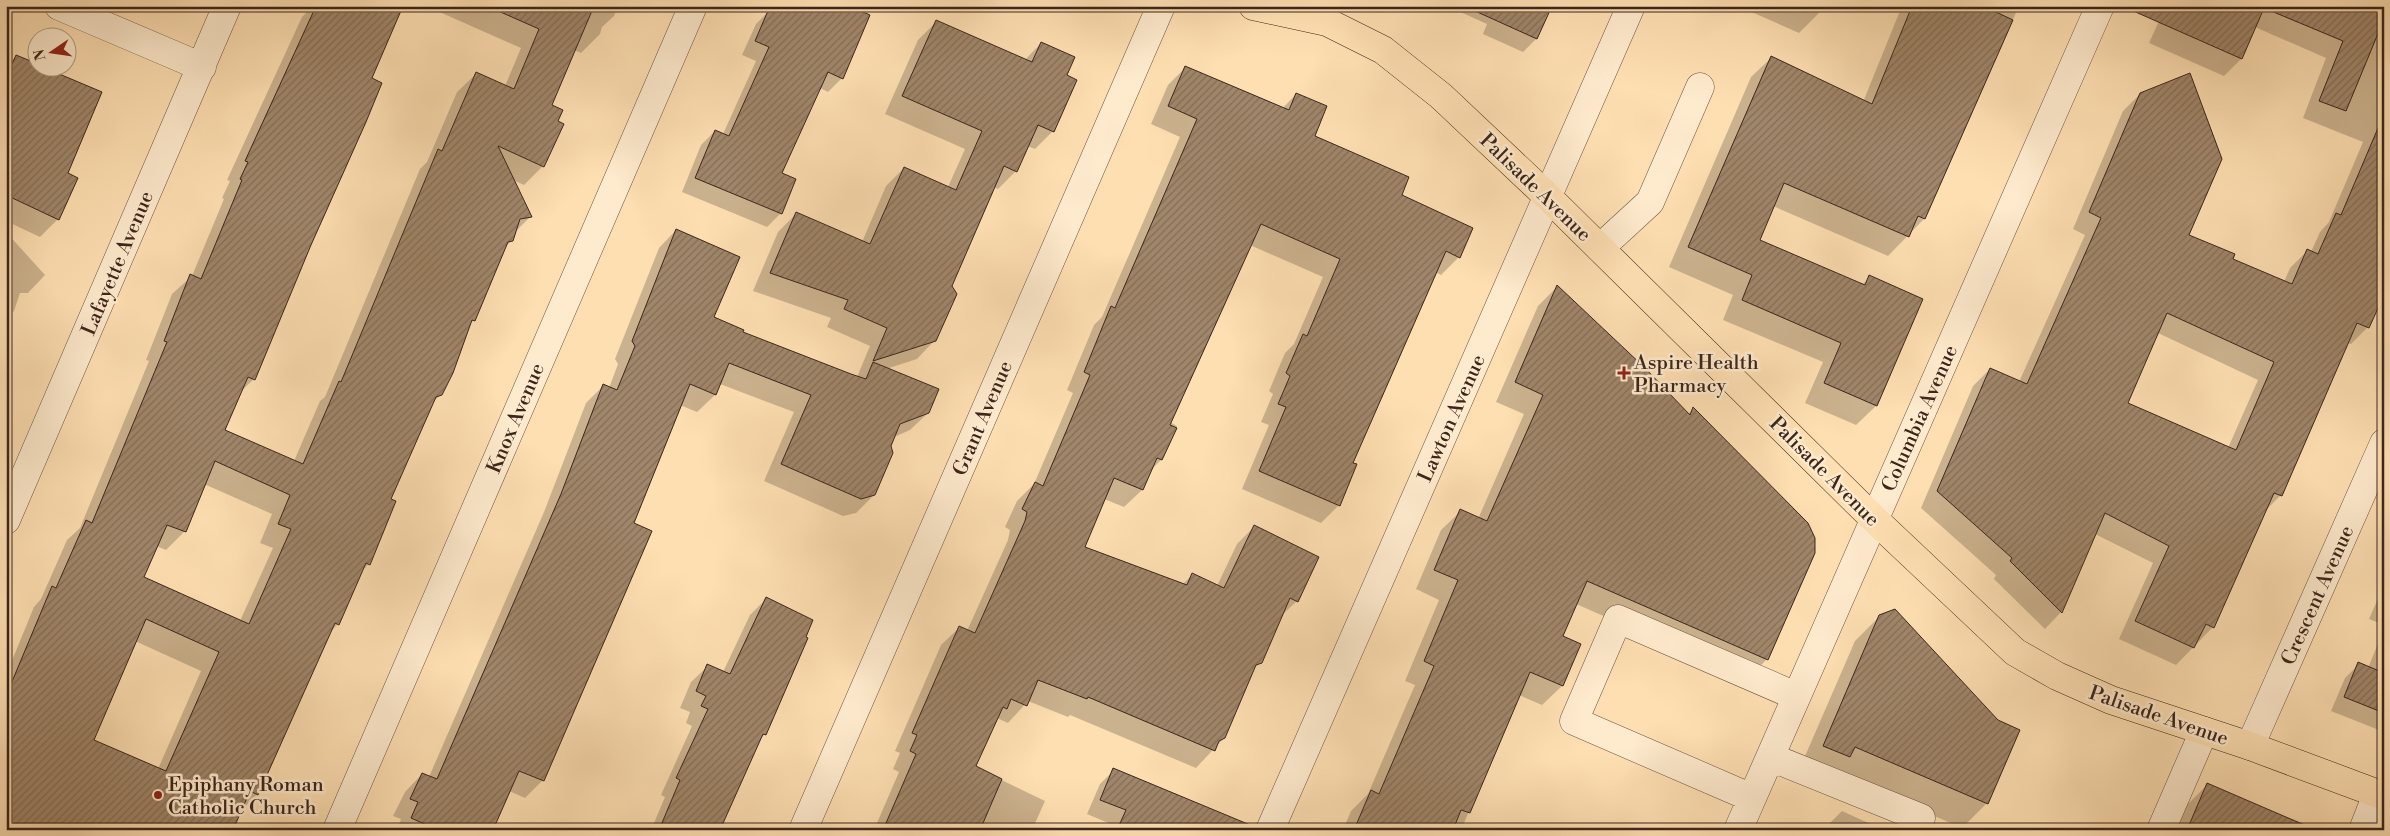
<svg xmlns="http://www.w3.org/2000/svg" width="2390" height="836" viewBox="0 0 2390 836" font-family="'Libre Bodoni',serif">
	<style>
		.shadow { fill: #0003; fill-rule: evenodd }
		.building { fill: url(#building-hatch); stroke: #3b261c; fill-rule: evenodd }
		.lines { fill: none; stroke-linecap: round; stroke-linejoin: round }
		.minor-casing { stroke: #6c5442; stroke-width: 29 }
		.major-casing { stroke: #3b261c; stroke-width: 29 }
		.minor { stroke: #feeacd; stroke-width: 28 }
		.major { stroke: #fedfb2; stroke-width: 28 }
		.poi-dot { fill: #8f2418; stroke: #feeacd; stroke-width: 2 }
		.labels { text-anchor: middle; stroke-width: 5; stroke-linejoin: round; paint-order: stroke }
		.street-label { font-size: 20px; fill: #3b261c; stroke: #feeacd }
		.poi-label { font-size: 20px; fill: #3b261c; stroke: #feeacd; text-anchor: start }
	</style>
	<defs>
		<pattern id="building-hatch" width="6" height="6" patternUnits="userSpaceOnUse" patternTransform="scale(1.25)"><rect width="6" height="6" fill="#a0866a"/><path d="M-1 1l2-2M0 6l6-6M5 7l2-2" fill="none" stroke="#846d56"/></pattern>
	</defs>
	<rect width="100%" height="100%" fill="#fedfb2"/>
	<filter id="stains"><feTurbulence type="fractalNoise" baseFrequency=".004" numOctaves="4"/><feColorMatrix values="0 0 0 0 .2 0 0 0 0 .09 0 0 0 0 .02 0 0 0 .5 -.17"/></filter>
	<radialGradient id="worn" r=".72"><stop offset=".6" stop-color="#630" stop-opacity="0"/><stop offset="1" stop-color="#630" stop-opacity=".3"/></radialGradient>
	<path class="shadow" d="M313,6H406L401,7L370,79L310,244L254,379L239,393L224,430L294,461L320,401L325,397L420,169L427,162L457,92L476,74L505,86L521,48L426,6H618L614,16L602,27L600,34L581,53L574,50L551,106L543,166L524,185L513,180L530,217L514,233L512,240L504,248L474,320L468,326L441,394L432,403L389,500L369,564L361,571L338,624L329,633L257,794L240,812L6,830V675L34,607L41,599L67,540L80,528L149,361L146,360L172,294L192,276L224,199L222,198L230,181L227,180L302,17ZM204,484L272,514L260,543L273,548L240,621L142,578L156,546L166,550L184,532ZM135,641L201,671L158,769L92,741Z
		M1447,6H1551L1536,39L1523,52L1483,34L1487,24Z
		M1738,6H1822L1819,13L1799,33Z
		M1902,6H2019L1924,219L1888,256L1773,206L1758,240L1862,285L1870,277L1876,406L1856,425L1805,403L1823,362L1723,320L1733,295L1669,267L1751,77L1771,58L1863,102Z
		M2166,6H2384V292L2368,327L2351,344L2347,343L2281,495L2263,513L2213,627L2176,665L2119,639L2153,563L2095,534L2061,612L2045,629L1994,579L1996,575L1921,508L1973,386L1990,369L2019,382L2085,235L2073,229L2123,111L2140,94L2187,235L2231,260L2284,282L2290,268L2307,251L2311,252L2320,232L2329,222L2363,142L2303,118L2326,58L2255,27L2241,59L2224,76L2149,43ZM2158,333L2258,380L2228,448L2126,404Z
		M770,10L842,78L828,92L820,88L780,174L781,213L767,227L682,192L701,145L715,131L723,134L756,61L742,55L756,24Z
		M936,22L1025,60L1041,43L1065,76L1053,131L1035,149L1027,146L1016,171L998,189L993,187L950,286L935,340L917,359L886,369L928,413L910,430L894,437L874,495L856,513L843,516L764,481L794,412L720,384L715,395L697,412L680,405L632,524L651,532L542,781L525,798L509,791L492,830H397L401,819L393,816L405,792L422,774L429,777L544,512L586,403L603,386L609,388L618,364L615,359L659,248L676,230L713,318L741,333L857,377L870,346L827,327L831,318L753,291L778,232L796,214L862,242L886,186L904,168L948,187L965,149L885,114L918,40Z
		M16,56L38,68L101,93L67,174L58,219L40,237L6,221V67Z
		M1186,67L1282,109L1296,94L1313,136L1400,196L1459,257L1441,275L1435,272L1351,463L1339,505L1321,523L1242,489L1269,425L1261,422L1273,394L1269,391L1285,353L1294,344L1323,277L1250,245L1170,422L1177,426L1161,460L1150,471L1142,490L1124,507L1104,499L1083,548L1183,584L1192,575L1217,586L1237,544L1255,526L1297,601L1280,617L1261,662L1253,669L1224,738L1196,768L1070,715L1068,717L1028,701L1008,723L997,718L975,767L1045,801L1032,830H874L899,772L893,769L900,753L895,751L941,645L959,628L967,631L1008,540L1010,530L1005,527L1017,501L1034,484L1073,393L1067,390L1094,325L1102,317L1180,137L1151,124L1168,85Z
		M6,232L45,275L28,293H20L14,311L6,319Z
		M1557,287L1687,415L1693,409L1767,659L1748,679L1576,604L1561,636L1580,645L1562,686L1542,705L1519,695L1461,830H1343L1351,811L1368,794L1415,685L1405,681L1439,600L1416,589L1441,530L1461,511L1478,519L1524,414L1496,402L1538,306Z
		M2384,585V625L2369,619Z
		M766,599L765,734L760,739L719,830H651L665,797L661,795L692,726L686,723L690,712L680,708L691,682L708,666L723,672L750,615Z
		M1880,616L1987,803L1962,828L1833,772L1799,770L1855,641Z
		M2384,629V732L2331,711L2345,678L2359,664L2368,668Z
		M1114,770L1207,830H1110L1113,825L1087,814L1100,784Z
		M2207,785L2268,810L2322,830H2176L2186,806Z
		M1842,811L1884,830H1823Z"/>
	<path class="building" d="M316,6H403L372,78L382,83L366,122L311,245L255,380L248,377L225,430L303,464L339,381L341,382L438,149L442,151L476,72L514,89L539,29L487,6H594L552,105L563,110L558,121L564,124L544,167L498,146L532,217L520,219L513,241L508,242L475,321L472,320L453,373L442,395L436,397L391,499L396,501L370,565L366,563L339,625L335,623L258,795L250,791L233,830H6V696L52,586L56,588L86,520L92,523L167,342L164,341L190,274L201,279L242,180L240,179L248,162L245,161ZM215,461L290,495L278,524L291,529L249,624L144,577L167,525L186,532ZM146,619L219,652L166,771L94,740Z
		M770,6H849L870,15L843,79L828,72L782,173L796,179L782,214L695,178L715,130L729,136L769,47L755,41Z
		M1464,6H1552L1537,39Z
		M1912,6H1983L2013,20L1925,219L1918,216L1909,237L1784,183L1760,240L1865,285L1869,275L1923,299L1877,406L1824,383L1841,343L1742,300L1752,275L1688,247L1771,56L1872,104Z
		M2122,6H2384V19L2346,111L2319,101L2343,41L2264,8L2242,59Z
		M936,20L1032,62L1041,42L1075,57L1067,75L1077,80L1054,132L1038,125L1017,172L1004,166L952,286L957,294L936,341L873,361L887,328L844,309L848,300L770,273L796,212L870,244L904,167L956,190L982,131L902,96Z
		M16,55L38,64V68H45L102,92L68,173L78,178L59,220L6,195V78Z
		M1185,66L1289,110L1296,93L1327,106L1315,136L1409,177L1402,195L1473,228L1460,258L1446,251L1353,463L1357,464L1340,506L1259,471L1286,407L1278,404L1290,376L1286,373L1303,334L1307,336L1340,259L1261,224L1170,425L1177,428L1162,460L1157,458L1143,490L1114,478L1085,547L1187,585L1192,573L1224,588L1254,525L1319,557L1298,602L1290,598L1262,663L1256,665L1225,738L1219,741L1215,751L1088,697L1087,699L1038,680L1027,706L1011,699L1007,709L1003,707L976,766L1002,779L980,830H883L916,754L910,751L917,735L912,733L959,626L975,633L1025,521L1027,512L1022,509L1035,482L1043,486L1090,375L1084,372L1111,306L1115,308L1197,119L1168,106Z
		M2190,73L2222,159L2189,235L2235,254L2233,259L2292,284L2307,249L2318,254L2336,213L2341,215L2384,114V295L2369,328L2357,323L2282,496L2274,493L2214,628L2206,624L2194,648L2135,621L2169,546L2105,513L2062,613L2010,561L2012,558L1937,491L1990,368L2027,384L2101,218L2089,212L2140,93ZM2167,313L2274,362L2236,450L2128,403Z
		M676,229L740,257L714,317L744,330L743,332L851,374L866,379L873,362L939,389L929,413L900,424L891,446L893,453L875,495L861,499L781,464L811,395L729,363L716,395L690,384L634,523L652,531L544,781L519,771L493,830H438L411,818L418,802L410,799L422,773L437,779L561,494L603,384L617,390L635,346L632,341Z
		M1557,285L1645,368L1690,415L1693,407L1808,523L1815,538V553L1768,660L1587,581L1563,636L1581,644L1563,686L1530,672L1470,813L1461,810L1453,830H1354L1371,790L1379,794L1434,666L1424,661L1458,580L1434,570L1460,509L1487,521L1543,395L1515,382Z
		M766,597L813,620L806,637L808,638L766,735L763,734L720,830H659L680,780L676,778L708,709L701,706L706,696L696,691L707,664L730,674Z
		M1895,609L1998,720L2020,730L1988,804L1855,747L1850,757L1823,746L1879,615Z
		M2358,662L2384,673V713L2344,697Z
		M1113,768L1255,827V830H1117L1126,810L1100,800Z
		M2207,783L2316,830H2187Z"/>
	<g class="lines">
		<defs>
			<path id="minor" d="M59,6L202,67
				M1600,248L1650,202L1700,87
				M6,520L227,6
				M2250,746L2384,443
				M1770,757L1921,818
				M1752,798L1574,721L1618,619L1796,696
				M337,830L693,6
				M803,830L1161,6
				M1270,830L1631,6
				M1738,830L2100,6
				M2161,830L2204,731
				M2363,830L2377,794"/>
			<path id="major" d="M1253,6L1327,22L1383,50L1441,96L1548,197L1874,519L2015,652L2057,676L2111,700L2250,746L2384,796"/>
		</defs>
		<use href="#minor" class="minor-casing"/>
		<use href="#major" class="major-casing"/>
		<use href="#minor" class="minor"/>
		<use href="#major" class="major"/>
	</g>
	<g class="poi-dot">
		<path d="M1621.5 365.5h5v5h5v5h-5v5h-5v-5h-5v-5h5z"/>
		<circle cx="158" cy="795" r="5"/>
	</g>
	<g class="labels">
		<g class="street-label">
			<text transform="translate(1536 187) rotate(44)" y="7">Palisade Avenue</text>
			<text transform="translate(117 263) rotate(-67)" y="7">Lafayette Avenue</text>
			<text transform="translate(515 418) rotate(-67)" y="7">Knox Avenue</text>
			<text transform="translate(982 418) rotate(-67)" y="7">Grant Avenue</text>
			<text transform="translate(1451 418) rotate(-66)" y="7">Lawton Avenue</text>
			<text transform="translate(1919 418) rotate(-66)" y="7">Columbia Avenue</text>
			<text transform="translate(1825 471) rotate(45)" y="7">Palisade Avenue</text>
			<text transform="translate(2317 595) rotate(-66)" y="7">Crescent Avenue</text>
			<text transform="translate(2159 715) rotate(19)" y="7">Palisade Avenue</text>
		</g>
		<g class="poi-label">
			<text x="1634" y="369">Aspire Health<tspan x="1634" dy="23">Pharmacy</tspan></text>
			<text x="168" y="791">Epiphany Roman<tspan x="168" dy="23">Catholic Church</tspan></text>
		</g>
	</g>
	<rect width="2390" height="836" fill="none" stroke="#fedfb2" stroke-width="25"/>
	<rect x="8" y="8" width="2375" height="821" fill="none" stroke="#3b261c" stroke-width="2.5"/>
	<rect x="12" y="12" width="2365" height="811" fill="none" stroke="#3b261c"/>
	<g transform="translate(52 52) rotate(257)"><circle r="24" fill="#feeacd" stroke="#b09c86"/>
	<path d="M0-4L9 19L0 12L-9 19Z" fill="#8f2418"/>
	<text y="-8" font-size="14" font-weight="bold" text-anchor="middle" fill="#3b261c">N</text>
	</g>
	<rect width="100%" height="100%" filter="url(#stains)"/>
	<rect width="100%" height="100%" fill="url(#worn)"/>
</svg>
